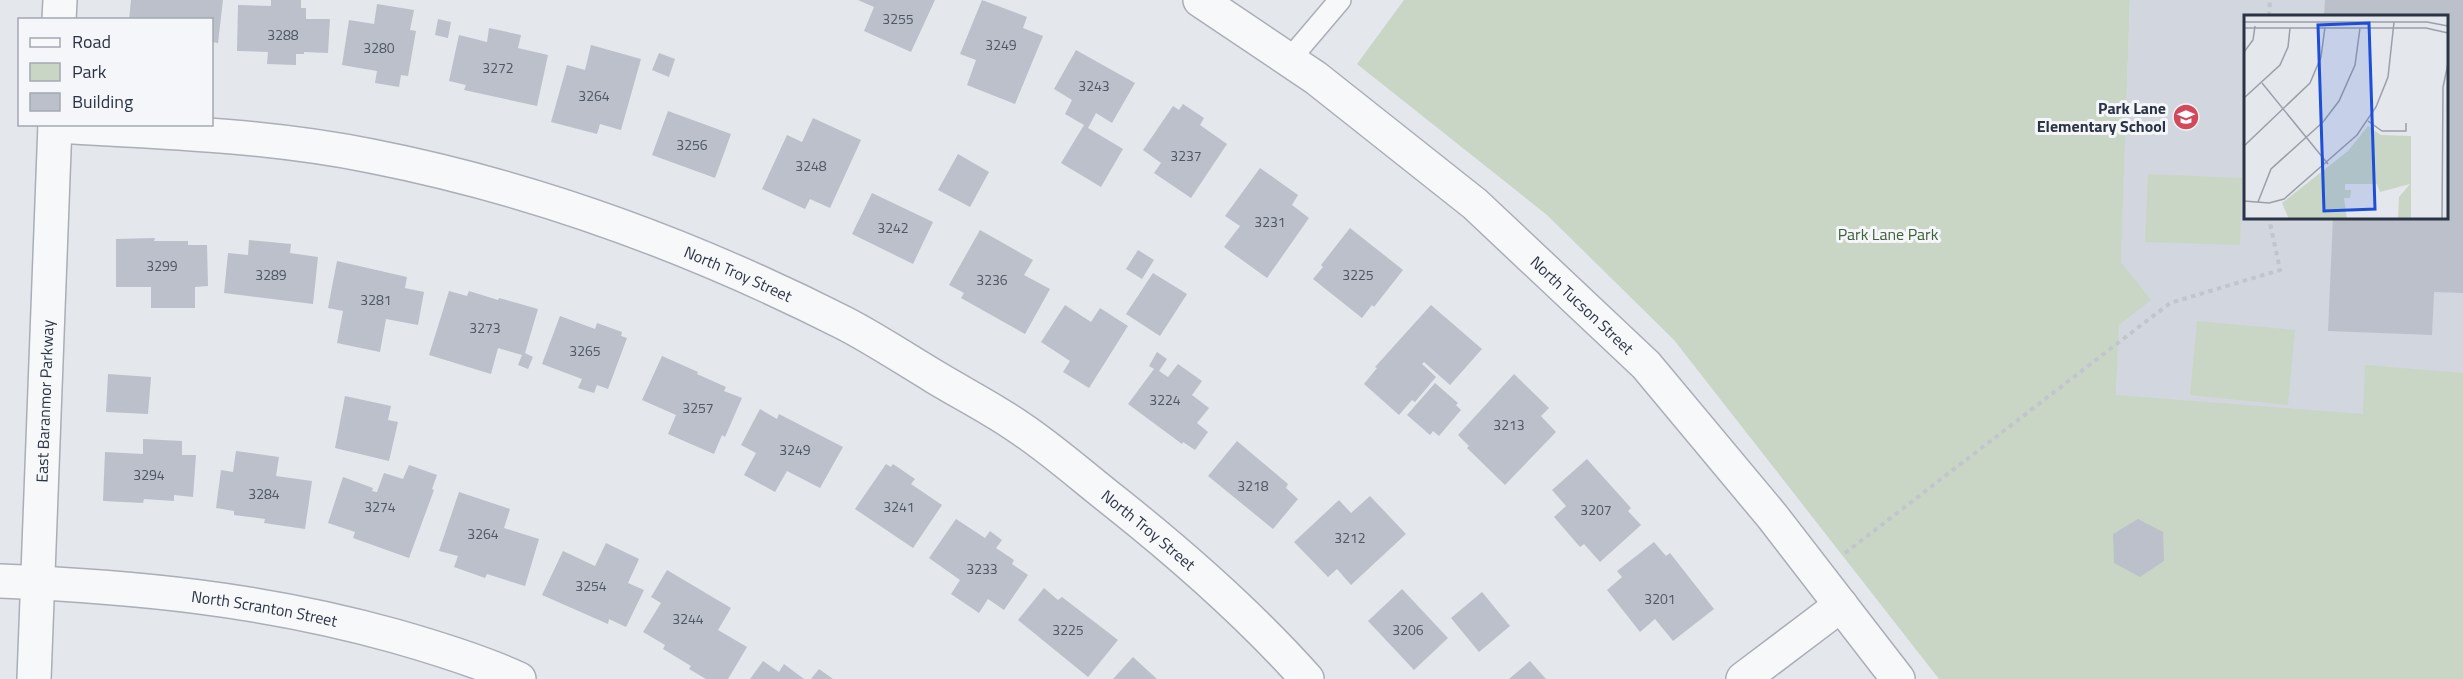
<svg xmlns="http://www.w3.org/2000/svg" width="2463" height="679" viewBox="0 0 2463 679" font-family="'Titillium Web',sans-serif">
	<style>
		.built { fill: #d2d6de; fill-rule: evenodd }
		.park { fill: #c9d6c5 }
		.building { fill: #bbc0ca }
		.lines { fill: none; stroke-linecap: round; stroke-linejoin: round }
		.service-casing { stroke: #a9aeb7; stroke-width: 24 }
		.minor-casing { stroke: #a9aeb7; stroke-width: 36 }
		.tertiary-casing { stroke: #a9aeb7; stroke-width: 36 }
		.path { stroke: #c2c5cb; stroke-width: 4; stroke-dasharray: 4.5 4.5; stroke-linecap: butt }
		.service { stroke: #f7f8fa; stroke-width: 21 }
		.minor { stroke: #f7f8fa; stroke-width: 33 }
		.tertiary { stroke: #f7f8fa; stroke-width: 33 }
		.labels { text-anchor: middle; stroke-width: 6; stroke-linejoin: round; paint-order: stroke }
		.number-label { font-size: 14px; fill: #4f5766 }
		.poi-label { font-size: 16px; font-weight: bold; fill: #2b3445; stroke: #f4f6f9; text-anchor: end }
		.park-label { font-size: 16px; fill: #3f6138; stroke: #f4f6f9 }
		.street-label { font-size: 16px; fill: #2b3445; stroke: #f4f6f9 }
		.inset-road { fill: none; stroke: #9a9fa9; stroke-width: 1.5 }
		.view { fill: #1d4ed8; fill-opacity: 0.15; stroke: #1d4ed8; stroke-width: 3 }
		.inset-edge { fill: none; stroke: #2b3445; stroke-width: 3 }
	</style>
	<rect width="100%" height="100%" fill="#e4e7ec"/>
	<path class="built" d="M2130,0H2463V422L2116,396ZM2246,16H2446V218H2246Z"/>
	<path class="park" d="M1404,0H2130L2121,262L2151,300L2119,325L2116,395L2363,414L2365,365L2463,373V679H1939L1674,340L1547,215L1357,64Z
		M2148,174L2242,178L2240,245L2145,242Z
		M2197,321L2295,330L2288,405L2190,395Z"/>
	<path class="building" d="M131,0H223L218,43L212,42V20H129Z
		M271,0H301V8H306V19H330L328,53L304,52V54H296V65L267,64L268,52L237,51L238,5L271,6Z
		M858,0H935L911,52L864,31L874,7Z
		M982,0L1027,17L1023,28L1043,36L1015,104L967,85L976,60L960,54Z
		M2325,0H2463V293L2434,292L2432,335L2328,331L2333,218H2446V16H2324Z
		M377,4L414,10L410,30L416,31L408,76L401,75L399,87L375,83L377,71L342,65L349,20L374,24Z
		M438,19L451,22L448,38L435,35Z
		M489,28L521,35L518,48L548,55L537,106L464,90L466,85L449,81L459,35L487,42Z
		M591,45L641,59L621,130L600,124L597,134L551,122L567,65L585,70Z
		M1076,50L1135,83L1112,123L1096,113L1088,128L1123,149L1101,187L1061,163L1084,125L1065,114L1072,100L1054,89Z
		M659,53L675,59L669,77L652,70Z
		M1183,104L1204,118L1200,125L1227,144L1191,198L1154,173L1161,163L1143,150L1173,106L1179,110Z
		M668,111L731,134L715,178L652,155Z
		M813,118L861,140L830,208L810,199L805,209L762,189L787,135L802,142Z
		M958,154L989,172L970,207L938,190Z
		M1260,168L1298,195L1292,205L1309,218L1267,278L1224,247L1240,226L1225,216Z
		M872,193L933,222L913,264L852,234Z
		M1350,228L1403,270L1374,307L1372,305L1362,318L1313,279L1323,267L1321,265Z
		M980,230L1033,260L1024,275L1050,289L1025,334L961,298L964,293L949,285Z
		M155,238L154,241H188V245H207L208,286L195,287V308H151V287H116V239Z
		M249,240L291,244L290,253L318,257L313,304L224,293L228,253L248,255Z
		M1138,250L1154,260L1142,279L1126,269Z
		M337,261L407,277L405,288L424,292L418,325L386,319L380,352L337,343L343,311L328,308Z
		M1153,273L1187,294L1160,336L1126,314Z
		M449,291L467,296L469,291L498,300L499,298L538,309L525,353L533,357L528,369L518,365L522,355L498,348L491,374L429,355Z
		M1065,305L1091,322L1100,308L1128,326L1089,388L1063,372L1070,361L1041,342Z
		M1431,305L1482,349L1450,385L1424,362L1422,364L1436,377L1415,402L1412,400L1399,415L1364,384L1377,368L1375,367Z
		M560,316L595,329L597,323L622,332L621,336L627,338L608,389L597,385L594,393L578,388L582,379L542,364Z
		M1157,352L1167,359L1159,371L1168,377L1178,364L1202,381L1192,395L1209,408L1197,423L1208,432L1195,450L1183,442L1182,444L1128,404L1154,369L1149,366Z
		M662,356L698,372L697,374L726,387L724,391L742,398L725,437L722,435L714,454L668,434L676,415L642,400Z
		M108,374L151,377L148,414L106,412Z
		M1514,374L1549,408L1541,416L1556,432L1505,485L1467,448L1469,446L1458,435Z
		M1435,383L1458,403L1456,405L1461,410L1439,436L1433,431L1430,435L1407,415Z
		M345,396L391,406L388,420L398,422L389,461L335,448Z
		M760,409L777,419L779,414L843,447L820,488L787,471L775,492L744,475L756,453L741,445Z
		M143,439L182,441V455H196L193,497L174,495V501L144,499L143,503L103,501L105,452L143,454Z
		M1237,441L1288,484L1286,488L1298,499L1273,529L1208,476Z
		M236,451L279,457L276,476L312,481L305,529L264,523L265,519L234,515V511L216,508L221,470L233,472Z
		M1587,459L1631,508L1628,511L1641,525L1600,562L1584,544L1580,547L1554,517L1566,506L1552,490Z
		M886,464L891,467L893,464L915,479L911,484L942,505L913,548L855,509Z
		M409,465L437,475L432,489L434,490L409,558L353,538L355,532L328,523L343,477L373,488L372,491L377,492L384,473L403,479Z
		M459,492L510,509L504,528L539,539L525,586L487,574L485,578L454,567L458,556L439,551Z
		M1370,496L1406,534L1351,585L1337,569L1328,577L1294,542L1339,500L1351,513Z
		M956,519L985,538L990,531L1002,540L996,548L1014,560L1012,564L1028,575L1004,610L988,599L979,613L951,594L960,580L929,558Z
		M2138,519L2163,532L2164,561L2140,577L2114,563L2113,534Z
		M1654,542L1666,556L1670,553L1714,609L1673,641L1655,619L1640,632L1607,590L1622,577L1617,571Z
		M606,543L639,559L628,583L644,590L626,627L609,619L608,624L542,595L563,551L595,566Z
		M667,570L731,608L718,630L747,647L728,679H706L689,669L691,666L663,649L665,645L643,632L661,603L651,597Z
		M1044,588L1058,600L1062,597L1118,640L1088,677L1018,620Z
		M1402,589L1448,638L1414,670L1368,621Z
		M1482,592L1510,626L1479,652L1451,618Z
		M1133,657L1157,679H1113Z
		M763,661L779,672L784,664L804,679H750Z
		M1530,661L1546,679H1509Z
		M819,669L833,679H811Z"/>
	<g class="lines">
		<defs>
			<path id="service" d="M1289,60L1340,0"/>
			<g id="minor">
				<path id="s1" d="M1200,0L1316,78L1475,204L1646,365L1772,516L1898,679"/>
				<path id="s2" d="M55,126C161,132 267,135 371,156C534,188 696,248 844,323C875,339 905,359 935,377C963,394 993,409 1020,428C1053,450 1083,477 1115,502C1183,556 1249,614 1307,679"/>
				<path id="s3" d="M0,581C136,587 263,599 395,636C437,648 480,661 519,679"/>
				<path d="M1743,679L1841,605"/>
			</g>
			<g id="tertiary">
				<path d="M59,20L60,0"/>
				<path id="s4" d="M34,679L55,124"/>
			</g>
		</defs>
		<use href="#service" class="service-casing"/>
		<use href="#minor" class="minor-casing"/>
		<use href="#tertiary" class="tertiary-casing"/>
		<path class="path" d="M2269,16L2270,0
			M1845,553L2170,303L2280,270L2269,218"/>
		<use href="#service" class="service"/>
		<use href="#minor" class="minor"/>
		<use href="#tertiary" class="tertiary"/>
	</g>
	<defs>
		<symbol id="school-disc" viewBox="-11 -11 22 22"><circle r="9.5" fill="#d1495b" stroke="#f4f6f9"/><path d="M0-5L7-2L0 1L-7-2ZM-4 1L0 2.5L4 1V4Q0 6-4 4Z" fill="#fff"/></symbol>
	</defs>
	<g fill-rule="evenodd">
		<use href="#school-disc" x="2171" y="102" width="30" height="30"/>
	</g>
	<g class="labels">
		<g class="number-label">
			<text x="898" y="24">3255</text>
			<text x="283" y="40">3288</text>
			<text x="1001" y="50">3249</text>
			<text x="379" y="53">3280</text>
			<text x="498" y="73">3272</text>
			<text x="1094" y="91">3243</text>
			<text x="594" y="101">3264</text>
			<text x="692" y="150">3256</text>
			<text x="1186" y="161">3237</text>
			<text x="811" y="171">3248</text>
			<text x="1270" y="227">3231</text>
			<text x="893" y="233">3242</text>
			<text x="162" y="271">3299</text>
			<text x="271" y="280">3289</text>
			<text x="1358" y="280">3225</text>
			<text x="992" y="285">3236</text>
			<text x="376" y="305">3281</text>
			<text x="485" y="333">3273</text>
			<text x="585" y="356">3265</text>
			<text x="1165" y="405">3224</text>
			<text x="698" y="413">3257</text>
			<text x="1509" y="430">3213</text>
			<text x="795" y="455">3249</text>
			<text x="149" y="480">3294</text>
			<text x="1253" y="491">3218</text>
			<text x="264" y="499">3284</text>
			<text x="380" y="512">3274</text>
			<text x="899" y="512">3241</text>
			<text x="1596" y="515">3207</text>
			<text x="483" y="539">3264</text>
			<text x="1350" y="543">3212</text>
			<text x="982" y="574">3233</text>
			<text x="591" y="591">3254</text>
			<text x="1660" y="604">3201</text>
			<text x="688" y="624">3244</text>
			<text x="1068" y="635">3225</text>
			<text x="1408" y="635">3206</text>
		</g>
		<g class="poi-label">
			<text x="2166" y="114">Park Lane<tspan x="2166" dy="18">Elementary School</tspan></text>
		</g>
		<g class="park-label">
			<text x="1888" y="240">Park Lane Park</text>
		</g>
		<g class="street-label">
			<text dy="6" stroke="none"><textPath href="#s2" startOffset="704">North Troy Street</textPath></text>
			<text dy="6" stroke="none"><textPath href="#s1" startOffset="490">North Tucson Street</textPath></text>
			<text dy="6" stroke="none"><textPath href="#s4" startOffset="278">East Baranmor Parkway</textPath></text>
			<text dy="6" stroke="none"><textPath href="#s2" startOffset="1190">North Troy Street</textPath></text>
			<text dy="6" stroke="none"><textPath href="#s3" startOffset="266">North Scranton Street</textPath></text>
		</g>
	</g>
	<g transform="translate(2244 15)">
		<rect width="204" height="204" fill="#e4e7ec"/>
		<path d="M124,111L137,120L167,121V204H154L155,182L166,169L136,177L133,169H101V175H107L106,183H100L103,204H45L38,188L104,136Z" fill="#c9d6c5"/>
		<path class="inset-road" d="M0,7H183L204,11M0,13H182L204,18M0,37L9,25L11,11M18,68L84,149M0,83L36,50L44,32L46,13M124,106L138,116H162V108M0,131L66,68L77,42L81,12M0,186L25,188L40,184L113,120L132,92L144,62L150,7M14,187L27,154L79,107L95,86L111,50L116,13M198,204L199,72L204,49"/>
		<path class="view" d="M125,8L131,194L80,196L74,10Z"/>
		<rect width="204" height="204" class="inset-edge"/>
	</g>
	<rect x="18" y="18" width="195" height="108" fill="#f4f6f9" stroke="#a4a8b1" stroke-width="1.5"/>
	<rect x="30" y="38" width="30" height="9" fill="#f7f8fa" stroke="#a4a8b1" stroke-width="1.5"/>
	<text x="72" y="48" font-size="18" fill="#2b3445">Road</text>
	<rect x="30" y="63" width="30" height="18" fill="#c9d6c5" stroke="#a4a8b1" stroke-width="1.5"/>
	<text x="72" y="78" font-size="18" fill="#2b3445">Park</text>
	<rect x="30" y="93" width="30" height="18" fill="#bbc0ca" stroke="#a4a8b1" stroke-width="1.5"/>
	<text x="72" y="108" font-size="18" fill="#2b3445">Building</text>
</svg>
